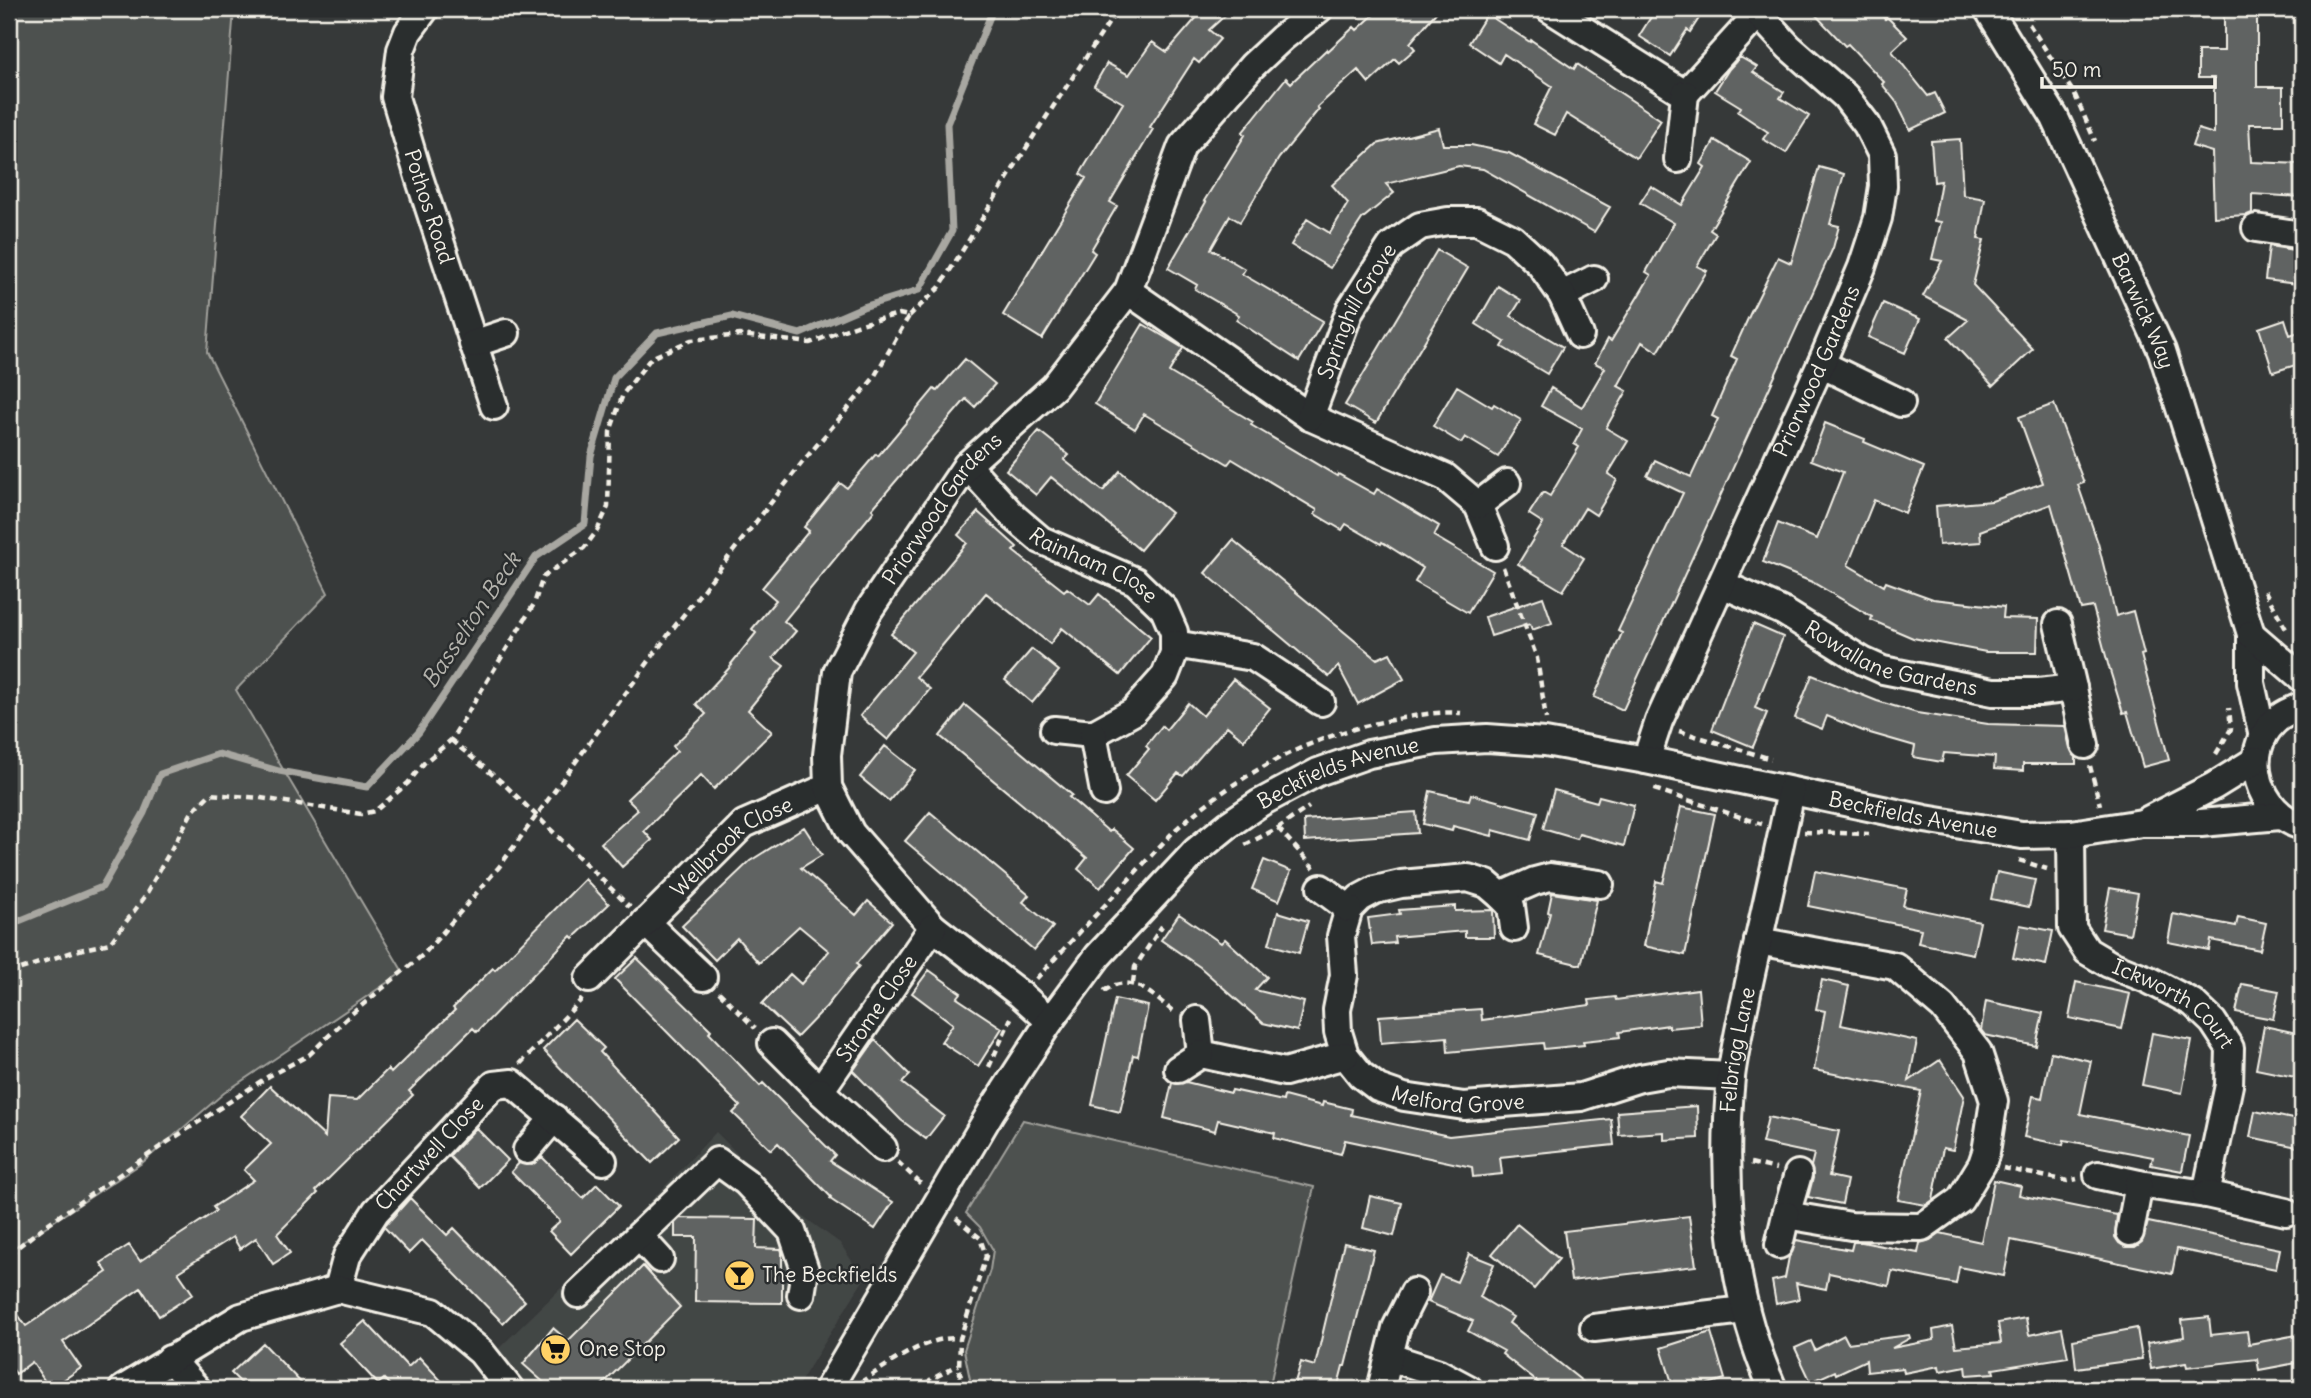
<svg xmlns="http://www.w3.org/2000/svg" width="2311" height="1398" viewBox="0 0 2311 1398" font-family="Delius,sans-serif">
	<style>
		.built { fill: #434645 }
		.green { fill: #4e514f; stroke: #a1a19c; stroke-width: 2 }
		.lines { fill: none; stroke-linecap: round; stroke-linejoin: round }
		.stream { stroke: #a8a7a1; stroke-width: 7 }
		.building { fill: #616362; stroke: #f4f1e8; stroke-width: 2 }
		.minor-casing { stroke: #f4f1e8; stroke-width: 32 }
		.path { stroke: #f4f1e8; stroke-width: 4.5; stroke-dasharray: 7 5; stroke-linecap: butt }
		.minor { stroke: #2a2d2e; stroke-width: 26 }
		.labels { text-anchor: middle; stroke-width: 5; stroke-linejoin: round; paint-order: stroke }
		.street-label { font-size: 21px; fill: #f4f1e8; stroke: #2a2d2e }
		.poi-label { font-size: 21px; fill: #f4f1e8; stroke: #2a2d2e; text-anchor: start }
		.water-label { font-size: 23px; font-style: italic; fill: #b4b3ad; stroke: #2a2d2e }
	</style>
	<rect width="100%" height="100%" fill="#363939"/>
	<filter id="ink" filterUnits="userSpaceOnUse"><feTurbulence type="fractalNoise" baseFrequency=".0143" numOctaves="2"/><feDisplacementMap in="SourceGraphic" scale="14" xChannelSelector="R" yChannelSelector="G"/><feConvolveMatrix kernelMatrix="1 2 1 2 8 2 1 2 1" color-interpolation-filters="sRGB"/></filter>
	<g filter="url(#ink)">
		<path class="built" d="M716,1132L790,1207L840,1243L864,1279L796,1389H519L496,1351L649,1203Z"/>
		<path class="green" d="M9,9H234L207,352L328,593L236,690L403,972L224,1093L142,1163L9,1251Z
			M1023,1120L1314,1187L1269,1389H972L964,1350L990,1270L993,1250L980,1227L966,1213Z"/>
		<g class="lines">
			<path class="stream" d="M9,925L102,887L144,813L160,774L219,754L279,771L367,787L419,732L536,557L585,524L591,456L614,378L657,333L732,316L800,334L863,307L919,290L952,231L947,124L993,9"/>
		</g>
		<path class="building" d="M1204,9H1232L1209,30L1220,39L1199,63L1194,59L1150,127L1153,129L1110,202L1117,206L1091,250L1095,253L1042,339L1003,315L1086,178L1080,174L1123,103L1094,86L1107,63L1129,75L1152,42L1167,52Z
			M1380,9H1439L1410,43L1415,49L1399,63L1395,59L1369,83L1358,70L1317,107L1319,109L1279,158L1240,222L1230,216L1211,249L1245,269L1242,274L1323,321L1299,361L1236,320L1239,315L1195,289L1197,285L1168,268L1206,202L1204,201L1245,135L1242,133L1286,78L1291,83L1327,49L1328,51L1354,27L1357,30Z
			M1656,9H1705L1690,32L1687,30L1670,56L1639,36Z
			M1810,9H1876L1885,19L1887,17L1907,37L1892,51L1928,96L1935,93L1945,113L1910,130L1897,103L1882,84L1884,82L1848,44L1845,46Z
			M2224,9H2257V87H2283V124H2249L2251,162L2302,164V197L2252,194V213L2247,215L2214,217L2212,152L2192,146L2198,129L2214,134V78H2198V51H2224Z
			M1487,14L1530,42L1531,40L1574,69L1577,64L1661,120L1636,158L1566,114L1555,135L1533,124L1552,86L1504,54L1499,63L1469,43Z
			M1740,57L1757,67L1753,72L1784,92L1780,98L1809,116L1786,153L1763,139L1768,132L1738,112L1741,107L1715,91L1729,69Z
			M1439,128L1443,145H1471L1509,153L1610,207L1594,232L1483,169L1459,166L1386,184L1394,193L1362,219L1330,268L1291,245L1307,219L1330,233L1348,203L1332,185L1377,144Z
			M1960,139L1963,195L1985,199L1978,239L1984,240L1973,285L2033,349L1993,386L1948,338L1968,320L1923,296L1942,261L1932,259L1941,222L1934,221L1941,181L1934,182L1931,141Z
			M1715,140L1751,162L1710,230L1716,234L1697,266L1707,271L1658,352L1642,342L1618,386L1627,391L1606,428L1628,441L1608,474L1617,480L1596,515L1585,508L1563,544L1584,558L1563,591L1518,564L1543,523L1529,514L1543,492L1550,496L1579,447L1574,444L1582,429L1541,406L1551,388L1582,407L1605,368L1595,363L1608,339L1611,341L1651,275L1646,272L1674,223L1640,203L1651,186L1682,205L1705,167L1701,164Z
			M1819,167L1844,174L1830,224L1839,226L1833,248L1623,710L1594,697L1622,633L1618,631L1683,493L1647,476L1655,460L1691,477L1718,419L1712,416L1737,359L1731,356L1750,314L1778,257L1791,263Z
			M2269,246L2300,251L2297,284L2265,280Z
			M1437,250L1468,268L1376,423L1345,405Z
			M1498,286L1521,300L1511,316L1563,347L1547,374L1502,347L1505,342L1476,324Z
			M1883,303L1920,319L1905,353L1868,337Z
			M2285,319L2290,335L2302,331V363L2273,372L2259,328Z
			M1143,324L1183,348L1169,372L1253,422L1251,425L1337,476L1338,474L1374,494L1377,489L1439,526L1434,536L1493,571L1468,613L1415,582L1423,568L1382,542L1381,544L1346,524L1342,530L1315,514L1317,510L1232,459L1228,464L1144,414L1135,429L1095,404Z
			M965,359L995,384L975,407L966,399L872,509L874,511L784,621L796,631L773,658L784,666L748,710L772,732L714,789L701,775L644,831L652,840L622,867L601,843L638,810L627,799L677,751L673,746L706,714L696,704L732,665L731,664L756,633L752,629L776,600L762,588L809,531L804,527L840,483L847,488L876,454L878,456L934,389L937,391Z
			M1457,386L1492,407L1494,404L1521,420L1498,457L1465,437L1461,443L1433,426Z
			M2054,404L2084,483L2078,485L2098,543L2116,616L2133,611L2144,654L2141,655L2169,760L2143,767L2127,712L2123,713L2108,664L2093,607L2081,609L2051,504L1980,531L1981,542L1939,545L1936,506L1992,501L2043,483L2019,417Z
			M1825,423L1865,439L1864,442L1924,467L1905,513L1874,500L1848,565L1884,586L1886,582L1933,599L2004,607L2003,618L2038,619L2037,652H1986L1913,638L1871,620L1872,617L1812,582L1763,562L1778,523L1817,539L1843,472L1811,460Z
			M1039,431L1069,455L1064,460L1103,491L1120,471L1171,513L1140,550L1051,477L1036,495L1006,470Z
			M978,512L1017,547L1013,551L1064,591L1067,588L1090,605L1099,594L1151,637L1120,675L1062,628L1050,644L986,593L916,677L930,689L888,740L860,716L913,652L891,634L967,543L958,535Z
			M1233,540L1377,659L1390,653L1404,679L1358,704L1338,666L1329,677L1205,573Z
			M1543,597L1552,623L1532,630L1530,624L1491,636L1485,617Z
			M1753,624L1783,637L1755,708L1767,713L1753,747L1712,730Z
			M1032,649L1059,671L1032,703L1005,680Z
			M1812,675L1877,701L1917,713L1988,724L2065,726L2070,748L2076,757V764H2023V771L1994,769L1995,757L1944,753L1942,762L1913,757L1915,746L1863,731L1827,716L1822,729L1795,718Z
			M1233,679L1270,708L1244,740L1227,726L1183,776L1178,773L1155,800L1126,776L1149,749L1146,746L1162,726L1166,730L1188,703L1203,716Z
			M965,705L1072,795L1069,797L1109,832L1112,829L1134,848L1100,888L1078,869L1087,858L940,736Z
			M885,746L915,770L889,801L860,777Z
			M1554,790L1597,802L1599,796L1634,805L1624,846L1579,834L1577,839L1543,829Z
			M1430,791L1469,800L1471,794L1538,812L1530,840L1493,830L1492,836L1453,826L1452,831L1423,824Z
			M1681,807L1715,814L1685,955L1644,946L1656,881L1663,883Z
			M930,812L1029,895L1023,902L1053,927L1034,950L905,841Z
			M1416,812L1418,833L1305,841L1304,820Z
			M804,827L822,855L801,868L856,915L868,901L892,922L856,964L859,966L826,1007L797,1037L762,1004L790,974L801,984L829,951L799,926L759,963L737,938L715,960L682,926L750,861Z
			M1264,860L1291,871L1279,901L1252,889Z
			M1815,871L1907,889L1903,906L1980,922L1973,954L1918,943L1921,929L1808,906Z
			M1997,872L2035,880L2029,907L1991,899Z
			M585,879L609,904L573,938L571,936L477,1032L473,1028L409,1091L413,1095L316,1191L318,1193L277,1234L290,1253L273,1264L256,1238L240,1249L233,1237L178,1272L193,1294L159,1316L141,1288L63,1342L81,1368L50,1389L32,1362L16,1374L9,1364V1302L26,1326L107,1272L101,1263L129,1245L140,1261L216,1211L213,1207L254,1180L244,1170L271,1144L241,1116L270,1086L325,1137L328,1098L357,1100L388,1069L391,1073L455,1010L453,1008L493,968L495,970Z
			M2110,888L2138,893L2130,934L2102,929Z
			M1552,893L1597,900L1581,965L1539,955L1550,913L1548,912Z
			M1455,906V911L1493,910L1494,937H1465V931L1394,937L1395,943L1372,945L1368,918L1400,914L1399,910Z
			M1278,912L1308,921L1299,953L1269,944Z
			M1179,914L1221,943L1225,939L1267,977L1255,990L1304,1002L1297,1031L1263,1023L1200,967L1161,940Z
			M2173,914L2236,926L2238,917L2266,923L2260,950L2211,940L2209,950L2168,942Z
			M2020,925L2053,931L2046,965L2013,958Z
			M637,958L711,1030L709,1033L760,1086L763,1083L835,1155L830,1161L893,1202L875,1229L830,1199L831,1197L778,1143L771,1150L733,1113L740,1106L615,979Z
			M929,970L961,993L957,998L1002,1028L978,1066L941,1042L953,1024L912,993Z
			M1822,980L1849,986L1841,1025L1917,1041L1909,1081L1940,1060L1964,1096L1953,1150L1943,1148L1933,1200L1926,1205L1898,1200L1921,1091L1814,1070L1825,1011L1816,1009Z
			M2076,982L2130,994L2122,1029L2069,1018Z
			M2242,984L2279,991L2273,1019L2236,1012Z
			M1698,989L1701,1025L1669,1028V1025L1619,1032L1620,1037L1583,1041L1584,1045L1544,1049L1543,1043L1448,1052L1447,1037L1381,1043L1379,1016L1481,1009L1482,1020L1590,1005L1589,1000L1615,997L1616,1000Z
			M1115,999L1148,1006L1138,1056L1133,1055L1120,1112L1092,1105Z
			M1986,1001L2043,1013L2036,1046L1985,1035L1981,1030Z
			M574,1019L604,1048L600,1052L679,1137L652,1163L543,1050Z
			M2264,1026L2302,1034V1066L2300,1078L2256,1069Z
			M2152,1033L2192,1040L2182,1093L2142,1085Z
			M875,1040L910,1075L902,1083L944,1116L926,1139L901,1120L853,1071Z
			M2051,1052L2091,1061L2080,1114L2189,1136L2182,1171L2151,1165L2153,1157L2064,1140L2063,1145L2024,1137L2033,1096L2042,1098Z
			M1186,1082L1231,1093L1232,1090L1283,1101L1284,1096L1322,1106L1323,1102L1352,1109L1351,1115L1449,1136L1611,1119L1614,1145L1500,1157L1502,1174L1473,1177L1472,1167L1345,1140L1341,1154L1274,1138L1275,1133L1218,1120L1215,1131L1164,1118L1172,1083Z
			M1697,1106L1698,1138L1664,1140V1132L1619,1135L1617,1112Z
			M2255,1111L2302,1121V1148L2250,1137Z
			M1768,1117L1839,1131L1829,1176L1847,1180L1842,1204L1808,1197L1813,1178L1811,1166L1814,1154L1762,1143Z
			M476,1128L508,1160L480,1188L449,1156Z
			M542,1157L583,1198L597,1184L619,1206L571,1254L549,1231L560,1221L511,1172L519,1163L532,1165Z
			M1994,1180L2021,1186L2019,1195L2117,1215L2115,1237L2119,1243L2126,1247H2135L2142,1242L2148,1222L2280,1249L2276,1269L2177,1249L2172,1274L2011,1240L2004,1276L1959,1267L1956,1284L1892,1271L1889,1286L1829,1273L1826,1289L1796,1283L1799,1299L1776,1304L1772,1281L1785,1278L1789,1257L1796,1240L1851,1250L1853,1242H1862L1918,1253L1920,1243L1930,1240L1940,1233L1981,1242Z
			M1370,1196L1402,1203L1394,1236L1363,1228Z
			M410,1198L447,1235L454,1228L525,1301L503,1323L422,1240L409,1253L384,1227Z
			M1689,1216L1696,1266L1571,1281L1564,1231Z
			M680,1218L757,1219L756,1248L781,1249L782,1252V1303L695,1302L696,1237H675V1223Z
			M1517,1224L1559,1259L1534,1289L1492,1254Z
			M1344,1243L1374,1250L1345,1366H1343L1337,1389H1293L1301,1362L1315,1366Z
			M1469,1254L1494,1264L1480,1297L1513,1317L1509,1323L1592,1389H1546L1502,1354L1504,1351L1468,1331L1473,1321L1428,1302L1440,1275L1457,1282Z
			M643,1266L680,1307L598,1389H551L523,1364L553,1328L568,1341Z
			M2209,1317L2211,1335L2247,1331L2249,1344L2302,1334V1362L2259,1370L2257,1359L2187,1367L2186,1363L2151,1369L2147,1343L2184,1337L2182,1320Z
			M2026,1318L2029,1335L2062,1328L2068,1357L1993,1369L1994,1373L1967,1375L1966,1366L1940,1371L1939,1366L1904,1373L1903,1368L1867,1372L1866,1360L1836,1374L1835,1371L1811,1382L1795,1348L1811,1341L1815,1350L1844,1335L1848,1343L1909,1335L1910,1338L1892,1348L1934,1340L1933,1330L1952,1326L1956,1347L2001,1343L1998,1323Z
			M365,1321L408,1367L419,1357L449,1389H393L384,1379L378,1384L340,1343Z
			M2137,1328L2142,1359L2076,1368L2073,1340Z
			M1711,1332L1725,1379L1691,1389H1674L1661,1348Z
			M263,1343L307,1389H247L231,1373Z"/>
		<g class="lines">
			<defs>
				<g id="minor">
					<path id="s1" d="M425,9L408,32L401,50L395,97L419,177L494,406"/>
					<path d="M1550,9L1685,94L1758,14"/>
					<path id="s2" d="M1988,9L2055,118L2162,351L2251,634V683L2263,737"/>
					<path d="M1678,159L1685,94"/>
					<path d="M2256,228L2302,235"/>
					<path d="M1128,291L1310,417L1445,477L1478,505L1495,546"/>
					<path d="M1562,295L1594,279"/>
					<path d="M473,344L506,333"/>
					<path d="M1821,364L1901,403"/>
					<path id="s3" d="M1310,417L1350,310L1391,246L1420,226L1448,221H1477L1513,239L1540,264L1562,295L1580,335"/>
					<path id="s4" d="M967,465L1014,517L1041,540L1135,581L1164,609L1174,632V653L1165,676L1133,712L1093,734L1054,730"/>
					<path d="M1478,505L1507,483"/>
					<path id="s5" d="M1722,584L1784,612L1863,661L1883,670L1993,692H2039L2073,688L2085,745"/>
					<path d="M2058,624L2073,688"/>
					<path d="M2251,634L2302,678"/>
					<path d="M1174,644L1253,657L1321,702"/>
					<path d="M2302,706C2292,710 2282,714 2274,722C2240,754 2259,814 2302,826"/>
					<path d="M1093,734L1104,792"/>
					<path id="s6" d="M1646,760L1659,721L1821,364L1862,267L1878,218L1883,186L1882,155L1867,125L1845,96L1789,47L1754,9"/>
					<path d="M2146,821L2214,786L2256,760"/>
					<path id="s7" d="M2071,834L2072,928L2087,951L2109,964L2149,980L2193,1003L2213,1022L2230,1048L2229,1085L2206,1194L2139,1184L2098,1175"/>
					<path id="s8" d="M1600,884L1550,877L1535,881L1501,896L1487,884L1468,878L1401,884L1375,890L1360,898L1349,909L1341,936L1344,975L1337,1010L1338,1032L1345,1055L1361,1075L1378,1088L1404,1097L1464,1106L1581,1097L1640,1078L1668,1073L1731,1076"/>
					<path d="M1321,888L1349,909"/>
					<path d="M1501,896L1511,906L1514,928"/>
					<path d="M645,922L703,977"/>
					<path d="M1758,941L1895,966L1943,1007L1978,1052L1994,1101L1986,1152L1982,1164L1960,1200L1922,1227L1851,1226L1786,1215L1798,1174"/>
					<path id="s9" d="M589,979L744,824L828,787"/>
					<path d="M1197,1020L1201,1054L1285,1072L1345,1055"/>
					<path id="s10" d="M1050,1021L1021,995L933,927L851,833L828,787L827,755L837,672L869,610L967,465L1054,387L1128,291L1182,146L1252,66L1282,38L1319,9"/>
					<path id="s11" d="M772,1043L820,1091L933,927"/>
					<path d="M1178,1069L1201,1054"/>
					<path d="M820,1091L883,1148"/>
					<path d="M527,1150L554,1118"/>
					<path d="M2206,1194L2286,1212"/>
					<path d="M2130,1232L2139,1184"/>
					<path d="M639,1236L660,1259"/>
					<path d="M1779,1245L1786,1215"/>
					<path id="s12" d="M338,1289L347,1256L376,1211L494,1085L512,1083L603,1161"/>
					<path d="M578,1294L717,1161L746,1182L792,1231L805,1270L801,1295"/>
					<path d="M1594,1328L1744,1310"/>
					<path d="M1389,1357L1439,1373L1469,1389"/>
					<path d="M170,1359L197,1389"/>
					<path d="M123,1389L241,1317L338,1289L433,1312L481,1352L510,1389"/>
					<path id="s13" d="M828,1389L991,1112L1050,1021L1098,956L1196,851L1228,825L1260,803L1318,772L1369,754L1436,741L1487,738L1545,742L1646,760L1925,819L2022,835L2071,834L2142,823H2201L2280,816"/>
					<path d="M1381,1389L1396,1328L1414,1292"/>
					<path id="s14" d="M1773,1389C1730,1292 1721,1182 1731,1077C1735,1045 1743,1014 1749,983C1763,919 1778,855 1791,791"/>
				</g>
			</defs>
			<use href="#minor" class="minor-casing"/>
			<path class="path" d="M2029,24L2075,95L2095,141
				M909,316L939,288L1035,134L1118,9
				M1503,567L1537,658L1546,719
				M2265,591L2286,629
				M1679,731L1771,759
				M451,740L504,784L630,907
				M2216,754L2231,729L2229,708
				M2090,766L2100,805
				M1654,789L1762,824
				M1278,828L1314,868
				M1804,832L1869,834
				M1245,845L1278,828L1309,807
				M2019,860L2047,869
				M9,973L75,951L110,943L144,898L192,812L210,794L261,798L361,814L375,811L408,783L424,763L451,740L534,604L543,577L584,548L597,531L608,507L610,432L623,394L651,358L691,340L740,335L810,343L857,325L899,314L909,316L873,379L805,459L671,631L499,867L424,954L349,1016L309,1055L269,1076L157,1149L46,1225L9,1254
				M1036,979L1175,830C1239,773 1312,734 1397,719C1419,715 1438,711 1461,713
				M1133,983L1135,967L1162,926
				M1104,991C1131,971 1152,995 1174,1012
				M719,992L755,1028
				M520,1064L582,999
				M989,1067L1011,1018
				M898,1162L922,1185
				M1751,1163L1776,1169
				M2003,1168L2068,1181L2077,1179
				M956,1218L980,1238L986,1256L960,1339L959,1369L964,1389
				M861,1382C886,1366 930,1333 960,1339
				M932,1385L930,1380L958,1365"/>
			<use href="#minor" class="minor"/>
		</g>
	</g>
	<defs>
		<symbol id="bar-disc" viewBox="-11 -11 22 22"><circle r="9.5" fill="#ffd166" stroke="#2a2d2e"/><path d="M-6-5H6L.8 .8V4.5H3.5V6h-7V4.5H-.8V.8Z" fill="#111"/></symbol>
		<symbol id="supermarket-disc" viewBox="-11 -11 22 22"><circle r="9.5" fill="#ffd166" stroke="#2a2d2e"/><path d="M-6-5.5h2.5l.6 2H6L4.5 2H-2.5L-4.4-4H-6ZM-1.5 3.2a1.3 1.3 0 1 0 .1 0ZM3 3.2a1.3 1.3 0 1 0 .1 0Z" fill="#111"/></symbol>
	</defs>
	<g fill-rule="evenodd">
		<use href="#bar-disc" x="722" y="1258" width="35" height="35"/>
		<use href="#supermarket-disc" x="538" y="1332" width="35" height="35"/>
	</g>
	<g class="labels">
		<g class="street-label">
			<text dy="7" stroke="none"><textPath href="#s1" startOffset="210">Pothos Road</textPath></text>
			<text dy="7" stroke="none"><textPath href="#s2" startOffset="340">Barwick Way</textPath></text>
			<text dy="7" stroke="none"><textPath href="#s3" startOffset="116">Springhill Grove</textPath></text>
			<text dy="7" stroke="none"><textPath href="#s6" startOffset="425">Priorwood Gardens</textPath></text>
			<text dy="7" stroke="none"><textPath href="#s10" startOffset="637">Priorwood Gardens</textPath></text>
			<text dy="7" stroke="none"><textPath href="#s4" startOffset="164">Rainham Close</textPath></text>
			<text dy="7" stroke="none"><textPath href="#s5" startOffset="187">Rowallane Gardens</textPath></text>
			<text dy="7" stroke="none"><textPath href="#s13" startOffset="819">Beckfields Avenue</textPath></text>
			<text dy="7" stroke="none"><textPath href="#s13" startOffset="1407">Beckfields Avenue</textPath></text>
			<text dy="7" stroke="none"><textPath href="#s9" startOffset="196">Wellbrook Close</textPath></text>
			<text dy="7" stroke="none"><textPath href="#s7" startOffset="224">Ickworth Court</textPath></text>
			<text dy="7" stroke="none"><textPath href="#s11" startOffset="168">Strome Close</textPath></text>
			<text dy="7" stroke="none"><textPath href="#s14" startOffset="346">Felbrigg Lane</textPath></text>
			<text dy="7" stroke="none"><textPath href="#s8" startOffset="546">Melford Grove</textPath></text>
			<text dy="7" stroke="none"><textPath href="#s12" startOffset="166">Chartwell Close</textPath></text>
		</g>
		<g class="poi-label">
			<text x="762" y="1282">The Beckfields</text>
			<text x="579" y="1356">One Stop</text>
		</g>
		<g class="water-label">
			<text transform="translate(471 620) rotate(-56)" y="8">Basselton Beck</text>
		</g>
	</g>
	<rect width="2311" height="1398" fill="none" stroke="#2a2d2e" stroke-width="35"/>
	<rect x="18" y="18" width="2276" height="1363" fill="none" stroke="#f4f1e8" stroke-width="2.5" filter="url(#ink)"/>
	<path d="M2042 77v10h173v-10" fill="none" stroke="#f4f1e8" stroke-width="3.5"/>
	<text x="2052" y="77" font-size="21" fill="#f4f1e8" stroke="#2a2d2e" stroke-width="5" paint-order="stroke">50 m</text>
</svg>
